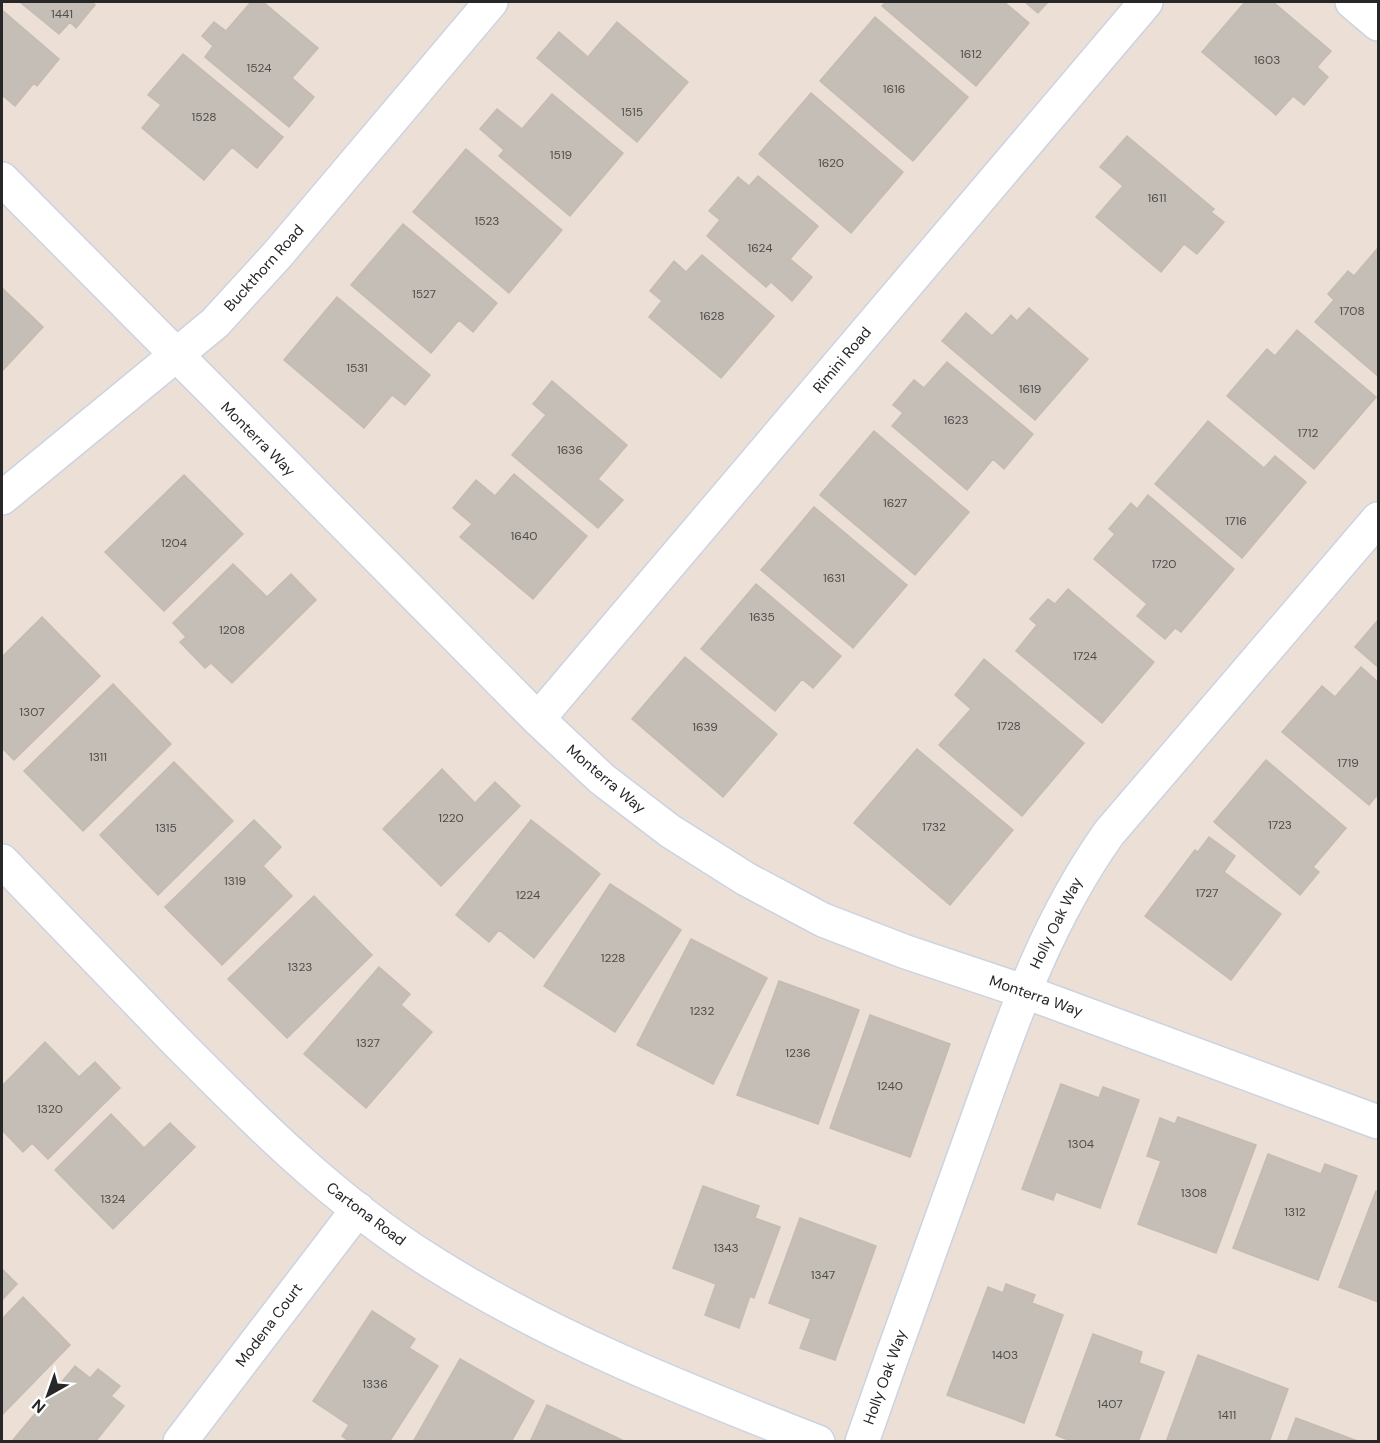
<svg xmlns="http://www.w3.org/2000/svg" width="1380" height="1443" viewBox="0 0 1380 1443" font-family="'DM Sans',sans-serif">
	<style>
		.building { fill: #c5beb6; stroke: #c6bbb0; stroke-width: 1.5 }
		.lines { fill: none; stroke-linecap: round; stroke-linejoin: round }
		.minor-casing { stroke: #cbd3e2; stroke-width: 36 }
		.minor { stroke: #fff; stroke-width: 33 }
		.labels { text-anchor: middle; stroke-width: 4.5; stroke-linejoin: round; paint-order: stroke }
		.number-label { font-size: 12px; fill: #4e4d4b }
		.street-label { font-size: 15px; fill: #272727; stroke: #fff }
	</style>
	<rect width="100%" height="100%" fill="#ecdfd6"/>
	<path class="building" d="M20,2H91L95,5L76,28L70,22L59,34Z
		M251,2H263L318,48L292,78L314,97L289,127L205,57L213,46L202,36L214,22L226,31Z
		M886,2H1004L1029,23L976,86L882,6Z
		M1025,2H1048L1038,13Z
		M1245,2H1273L1331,51L1317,67L1328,77L1304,105L1293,96L1276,115L1202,52Z
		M2,10L59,59L37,86L34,83L15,106L2,95Z
		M875,17L968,97L913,161L820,81Z
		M617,22L688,82L637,142L537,58L559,32L588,57Z
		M183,54L283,137L257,168L232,147L204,180L142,128L161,105L148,95Z
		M811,93L903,172L851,233L759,154Z
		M552,94L623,153L570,216L499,156L504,150L480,129L497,109L522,129Z
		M1127,136L1214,209L1211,212L1224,222L1197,254L1184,244L1161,272L1096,217L1123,186L1100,167Z
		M466,149L562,230L509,293L413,212Z
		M758,176L818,226L790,259L812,277L792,301L771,282L766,287L707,236L720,220L709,211L738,177L749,186Z
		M403,224L497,303L473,332L459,320L431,353L351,285Z
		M1377,249L1378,250V376L1315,322L1334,300L1328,294L1348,271L1354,276Z
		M702,255L774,316L721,378L649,317L662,301L650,291L674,261L686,272Z
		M2,288L43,327L2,371Z
		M337,297L430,375L405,405L392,395L364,428L284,360Z
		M1029,308L1088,359L1035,420L942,341L966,313L992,336L1011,315L1017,321Z
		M1297,330L1376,397L1314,469L1227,396L1267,349L1275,356Z
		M947,362L1033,434L1004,469L993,459L967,490L892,426L903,413L893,405L914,380L924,388Z
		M552,381L627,445L598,479L623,500L598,528L512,455L546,415L533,404Z
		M1208,421L1264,468L1275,456L1306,482L1242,558L1155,484Z
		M874,431L969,512L915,575L820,495Z
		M514,474L587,536L533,599L460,537L472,524L453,508L476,480L495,496Z
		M184,475L243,534L164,611L105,552Z
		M1148,495L1234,569L1181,632L1175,628L1165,639L1137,616L1147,604L1094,559L1115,534L1109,529L1131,503L1137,509Z
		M814,507L907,585L853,648L761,570Z
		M233,564L267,597L291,574L316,600L232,683L211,663L205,668L180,642L186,637L173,623Z
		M756,584L841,656L813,688L802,679L775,711L701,649Z
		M1068,589L1154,662L1102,723L1016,651L1037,625L1030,619L1048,599L1055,604Z
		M42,617L100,676L14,760L2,748V657Z
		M1378,620V667L1355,647Z
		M685,657L777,734L723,797L632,719Z
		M984,659L1084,743L1022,816L939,745L971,709L955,695Z
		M1361,667L1378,682V794L1369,805L1282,732L1322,686L1335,697Z
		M113,684L171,744L83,831L24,771Z
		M917,749L1013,830L950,905L854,823Z
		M1266,760L1346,828L1313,867L1319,872L1300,895L1214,822Z
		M174,762L233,821L158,895L100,835Z
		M442,769L475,803L495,782L520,806L441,886L383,829Z
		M254,820L281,847L263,866L292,896L222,965L165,907Z
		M531,820L600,874L534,958L499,930L489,942L456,915Z
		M1209,837L1235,856L1224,872L1281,914L1231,980L1145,916L1195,850L1198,852Z
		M610,884L681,930L615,1032L544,986Z
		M314,896L372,955L287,1038L228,979Z
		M691,939L767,978L713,1084L637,1045Z
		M379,967L410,994L401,1005L432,1032L366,1108L304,1054Z
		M779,981L859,1010L818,1124L737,1095Z
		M870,1015L950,1044L910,1157L830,1128Z
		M45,1042L79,1077L95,1062L120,1088L48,1159L32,1143L23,1152L2,1130V1086Z
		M1061,1084L1099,1098L1103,1087L1139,1100L1100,1208L1056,1192L1053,1200L1022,1189Z
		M111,1114L144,1148L170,1123L195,1147L113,1229L55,1170Z
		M1178,1117L1256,1145L1216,1253L1138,1224L1161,1161L1147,1156L1160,1118L1175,1124Z
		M1268,1154L1321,1174L1325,1164L1357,1176L1318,1280L1233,1248Z
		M703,1186L759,1206L755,1218L780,1227L754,1298L750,1296L739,1328L705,1315L716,1284L673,1268Z
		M1376,1191L1378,1192V1302L1339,1287Z
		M800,1218L876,1246L835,1360L800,1348L811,1319L769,1303Z
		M2,1269L17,1284L2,1300Z
		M1006,1284L1035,1295L1032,1303L1063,1315L1024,1423L947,1395L988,1287L1003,1293Z
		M23,1297L70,1345L2,1415V1319Z
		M372,1311L415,1339L409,1348L438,1366L389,1442H350L342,1436L349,1425L313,1401Z
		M1093,1334L1142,1352L1139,1363L1164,1372L1138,1442H1073L1056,1435Z
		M1198,1355L1288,1389L1269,1442H1166Z
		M460,1359L534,1401L511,1442H413Z
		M75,1366L90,1378L98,1369L120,1386L111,1396L124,1406L95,1442H15L13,1440Z
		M547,1405L622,1440V1442H530Z
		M1296,1418L1360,1442H1287Z"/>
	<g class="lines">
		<defs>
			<path id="minor" d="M1352,2L1378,24
				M2,179L538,719L602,779L670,831L746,879L823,920L906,952L1023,991L1378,1122
				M2,498L215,323L278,254L491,2
				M538,719L1146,2
				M2,861C58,919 115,978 172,1037C252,1118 333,1200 430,1261C552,1338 685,1390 818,1442
				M180,1442L358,1209
				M862,1442C898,1339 935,1236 972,1134C1011,1026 1042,928 1109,833L1378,519"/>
		</defs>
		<use href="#minor" class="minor-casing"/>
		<use href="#minor" class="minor"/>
	</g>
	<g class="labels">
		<g class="number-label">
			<text x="62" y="18">1441</text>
			<text x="971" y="58">1612</text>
			<text x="1267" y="64">1603</text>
			<text x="259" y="72">1524</text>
			<text x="894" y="93">1616</text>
			<text x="632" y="116">1515</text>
			<text x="204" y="121">1528</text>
			<text x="561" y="159">1519</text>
			<text x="831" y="167">1620</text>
			<text x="1157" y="202">1611</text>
			<text x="487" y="225">1523</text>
			<text x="760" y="252">1624</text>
			<text x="424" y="298">1527</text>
			<text x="1352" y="315">1708</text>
			<text x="712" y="320">1628</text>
			<text x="357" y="372">1531</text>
			<text x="1030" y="393">1619</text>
			<text x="956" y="424">1623</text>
			<text x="1308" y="437">1712</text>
			<text x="570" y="454">1636</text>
			<text x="895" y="507">1627</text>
			<text x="1236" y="525">1716</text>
			<text x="524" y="540">1640</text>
			<text x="174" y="547">1204</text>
			<text x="1164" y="568">1720</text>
			<text x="834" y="582">1631</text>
			<text x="762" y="621">1635</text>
			<text x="232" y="634">1208</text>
			<text x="1085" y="660">1724</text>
			<text x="32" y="716">1307</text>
			<text x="1009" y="730">1728</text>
			<text x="705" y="731">1639</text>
			<text x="98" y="761">1311</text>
			<text x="1348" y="767">1719</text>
			<text x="451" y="822">1220</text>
			<text x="1280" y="829">1723</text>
			<text x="934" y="831">1732</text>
			<text x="166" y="832">1315</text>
			<text x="235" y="885">1319</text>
			<text x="1207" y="897">1727</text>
			<text x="528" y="899">1224</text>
			<text x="613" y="962">1228</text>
			<text x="300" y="971">1323</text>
			<text x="702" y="1015">1232</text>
			<text x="368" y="1047">1327</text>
			<text x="798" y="1057">1236</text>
			<text x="890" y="1090">1240</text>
			<text x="50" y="1113">1320</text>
			<text x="1081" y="1148">1304</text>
			<text x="1194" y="1197">1308</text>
			<text x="113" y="1203">1324</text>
			<text x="1295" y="1216">1312</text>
			<text x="726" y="1252">1343</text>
			<text x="823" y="1279">1347</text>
			<text x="1005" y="1359">1403</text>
			<text x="375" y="1388">1336</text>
			<text x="1110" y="1408">1407</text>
			<text x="1227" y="1419">1411</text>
		</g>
		<g class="street-label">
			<text transform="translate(264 268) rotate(-48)" y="5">Buckthorn Road</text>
			<text transform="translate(842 360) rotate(-50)" y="5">Rimini Road</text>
			<text transform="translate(258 439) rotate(45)" y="5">Monterra Way</text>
			<text transform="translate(606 779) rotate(40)" y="5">Monterra Way</text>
			<text transform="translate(1056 923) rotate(-64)" y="5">Holly Oak Way</text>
			<text transform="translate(1036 996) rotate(19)" y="5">Monterra Way</text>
			<text transform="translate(366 1214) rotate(37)" y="5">Cartona Road</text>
			<text transform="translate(269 1325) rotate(-53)" y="5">Modena Court</text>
			<text transform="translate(885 1377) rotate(-70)" y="5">Holly Oak Way</text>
		</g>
	</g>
	<rect width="1380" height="1443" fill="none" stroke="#272727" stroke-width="6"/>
	<g transform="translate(48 1395) rotate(220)" stroke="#ffffff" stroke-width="4.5" paint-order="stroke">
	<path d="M0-4.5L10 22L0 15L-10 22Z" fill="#272727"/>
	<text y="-9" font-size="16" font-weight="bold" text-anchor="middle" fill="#272727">N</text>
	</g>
</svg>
